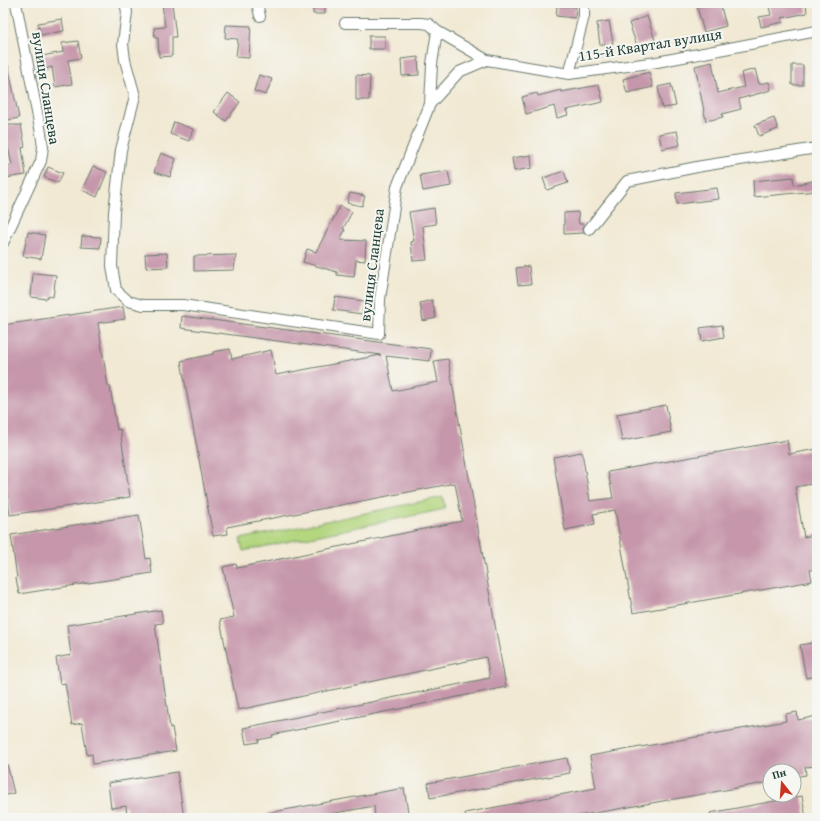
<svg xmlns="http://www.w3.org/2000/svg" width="820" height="821" viewBox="0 0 820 821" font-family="'Gentium Book Plus',serif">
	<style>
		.green { fill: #b3d67f; stroke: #698a5a }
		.building { fill: #c697ab }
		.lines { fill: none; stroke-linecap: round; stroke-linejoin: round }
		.minor-casing { stroke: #68796c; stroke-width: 12 }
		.minor { stroke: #fff; stroke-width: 10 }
		.labels { text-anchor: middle; stroke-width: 4; stroke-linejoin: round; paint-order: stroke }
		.street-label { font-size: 15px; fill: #1f3d34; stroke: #f6f6f2 }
	</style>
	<rect width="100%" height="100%" fill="#f6f6f2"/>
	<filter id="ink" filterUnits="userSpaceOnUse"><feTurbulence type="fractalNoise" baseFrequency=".025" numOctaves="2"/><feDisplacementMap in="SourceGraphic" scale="8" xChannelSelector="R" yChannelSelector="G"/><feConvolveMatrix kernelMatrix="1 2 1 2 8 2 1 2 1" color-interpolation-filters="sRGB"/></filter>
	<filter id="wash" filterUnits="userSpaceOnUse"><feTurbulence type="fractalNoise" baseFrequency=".012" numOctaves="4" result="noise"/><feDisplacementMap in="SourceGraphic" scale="16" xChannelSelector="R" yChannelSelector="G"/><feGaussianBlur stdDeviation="0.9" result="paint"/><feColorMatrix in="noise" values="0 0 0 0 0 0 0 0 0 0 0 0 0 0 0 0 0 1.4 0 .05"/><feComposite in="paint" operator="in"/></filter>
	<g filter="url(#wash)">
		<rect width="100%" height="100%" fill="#f1e9d3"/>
		<path class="green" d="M443,497L445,509L243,551L240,539Z"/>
		<g id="blocks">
			<path class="building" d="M162,3H172L176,37H172V56L159,57L158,38H155L154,28L165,27Z
				M313,3H325V14H313Z
				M713,3H720L726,26L704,32L697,7Z
				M768,3H806L807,13L782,18L783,22L761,27L759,17L771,15Z
				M557,6L576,7L575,18L556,16Z
				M647,16L655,40L637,46L629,23Z
				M62,19L64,31L40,35L38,23Z
				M609,21L613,43L600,45L597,23Z
				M226,25L251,26L249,58L236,57L238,39L225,38Z
				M369,36H385V49H369Z
				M78,41L81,58L68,60L72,84L55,87L52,67L44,69L42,56L63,52L62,43Z
				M418,57L419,75L402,76L401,59Z
				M712,62L718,93L744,87L741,73L755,69L759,84L769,82L771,90L739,99L741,109L722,114L723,117L706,121L695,66Z
				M3,65H8L19,118L3,121Z
				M792,65H803V85H792Z
				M649,72L653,87L627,93L623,79Z
				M259,75L272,79L266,95L254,91Z
				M356,75L370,76L369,100H356Z
				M671,84L676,106L662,108L658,87Z
				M599,85L603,102L566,110L568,115L557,118L554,106L526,114L522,97L537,93L538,96L561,90V92Z
				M228,93L240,102L226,121L214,112Z
				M774,118L778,129L759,136L755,125Z
				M174,122L193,129L189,141L170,134Z
				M3,125H21L25,147L22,148L26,175L5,178L3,167L12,165Z
				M677,131L680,145L662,149L659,134Z
				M161,153L176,159L170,177L154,172Z
				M531,155L532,168L514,171L512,158Z
				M93,166L107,172L97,197L82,190Z
				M48,167L63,173L58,183L44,177Z
				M448,171L451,186L423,191L420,175Z
				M564,171L568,183L547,190L543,178Z
				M793,177L794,185L817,180V191L754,197L753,181Z
				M717,188L719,199L677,204L676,193Z
				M350,193L365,196L362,206L347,203Z
				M340,206L352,212L343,229L345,230L340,240L366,241L365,261L356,260L354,277L337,275V272L303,262L307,249L316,252Z
				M434,208L436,224L423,226L427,260L413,261L411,242L414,241L409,212Z
				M578,212L579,224H584L583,228L584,233L564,234V213Z
				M28,232L45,235L41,259L23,256Z
				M82,236L101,237L100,248L81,247Z
				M167,253L168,267L146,268L145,254Z
				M236,255L234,270L194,271V256Z
				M529,266L531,284L518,285L516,268Z
				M33,273L56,275L53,297L47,296V299L31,297Z
				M335,297L364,301L362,314L333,310Z
				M432,300L436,318L423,321L420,303Z
				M123,307L125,319L98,323L108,387L110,386L117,430L120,429L130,497L10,515L4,473H3V325Z
				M182,316L431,349L430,361L386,356L393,391L438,382L434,361L448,359L506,687L272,735L273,737L258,740L259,742L246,744L243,728L490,678L486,657L238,710L220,620L234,617L223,567L236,564L237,568L462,521L455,483L227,527L228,534L213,536L181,361L213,354V352L230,349L232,359L271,350L276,375L381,355L181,328Z
				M722,325L724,337L702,341L700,328Z
				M666,405L671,432L622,441L617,414Z
				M787,440L789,454L817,449V483L795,487L804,537L817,534V569L810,570L812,581L633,613L615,510L593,514L595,524L565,530L553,457L582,452L590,501L613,498L608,472Z
				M139,515L146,559L150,558L152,573L19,594L16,578H17L11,535Z
				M161,610L163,623L155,624L170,728L172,727L176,751L93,764L92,754L87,755L82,723L72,725L65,683L60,684L56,658L71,655L67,625Z
				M817,642V676L806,678L800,645Z
				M797,712L798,720L817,716V766L805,767L806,775L794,777V771H770V782L567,818H466L465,813L596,788L590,756L786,721L785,714Z
				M567,758L570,773L430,798L428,783Z
				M7,764L14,793L3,796V765Z
				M177,772L184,818H127L126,806L111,808L108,783Z
				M404,788L409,818H375L374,806L307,818H268V813Z
				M802,796L806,818H711L710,813Z"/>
		</g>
	</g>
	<g filter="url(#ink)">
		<use href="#blocks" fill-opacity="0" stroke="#68796c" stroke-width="1"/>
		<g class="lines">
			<defs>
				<path id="minor" d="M125,3L127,12L123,44L125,60L135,96L121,150L114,212L112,266L116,290L128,301L143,305H183L379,334L380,299L397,187L430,104L432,64L437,31L429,24L421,23H345
					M257,3L260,16
					M437,31L487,60L569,74L657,62L817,31
					M569,74L584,16V3
					M430,104L459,72L487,60
					M589,229L627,181L702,166L817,148
					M3,243L41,161L43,147L41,133L16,3"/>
			</defs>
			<use href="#minor" class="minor-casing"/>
			<use href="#minor" class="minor"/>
		</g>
	</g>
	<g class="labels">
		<g class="street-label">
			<text transform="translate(650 45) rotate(-9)" y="5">115-й Квартал вулиця</text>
			<text transform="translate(46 88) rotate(81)" y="5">вулиця Сланцева</text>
			<text transform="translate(372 265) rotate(-83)" y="5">вулиця Сланцева</text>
		</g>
	</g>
	<rect width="820" height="821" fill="none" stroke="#f6f6f2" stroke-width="16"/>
	<g transform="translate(782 783) rotate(343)"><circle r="19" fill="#f6f6f2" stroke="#a0aca6"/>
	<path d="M0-3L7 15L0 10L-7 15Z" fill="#c8321e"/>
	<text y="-6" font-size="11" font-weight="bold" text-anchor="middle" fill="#1f3d34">Пн</text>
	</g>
</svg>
